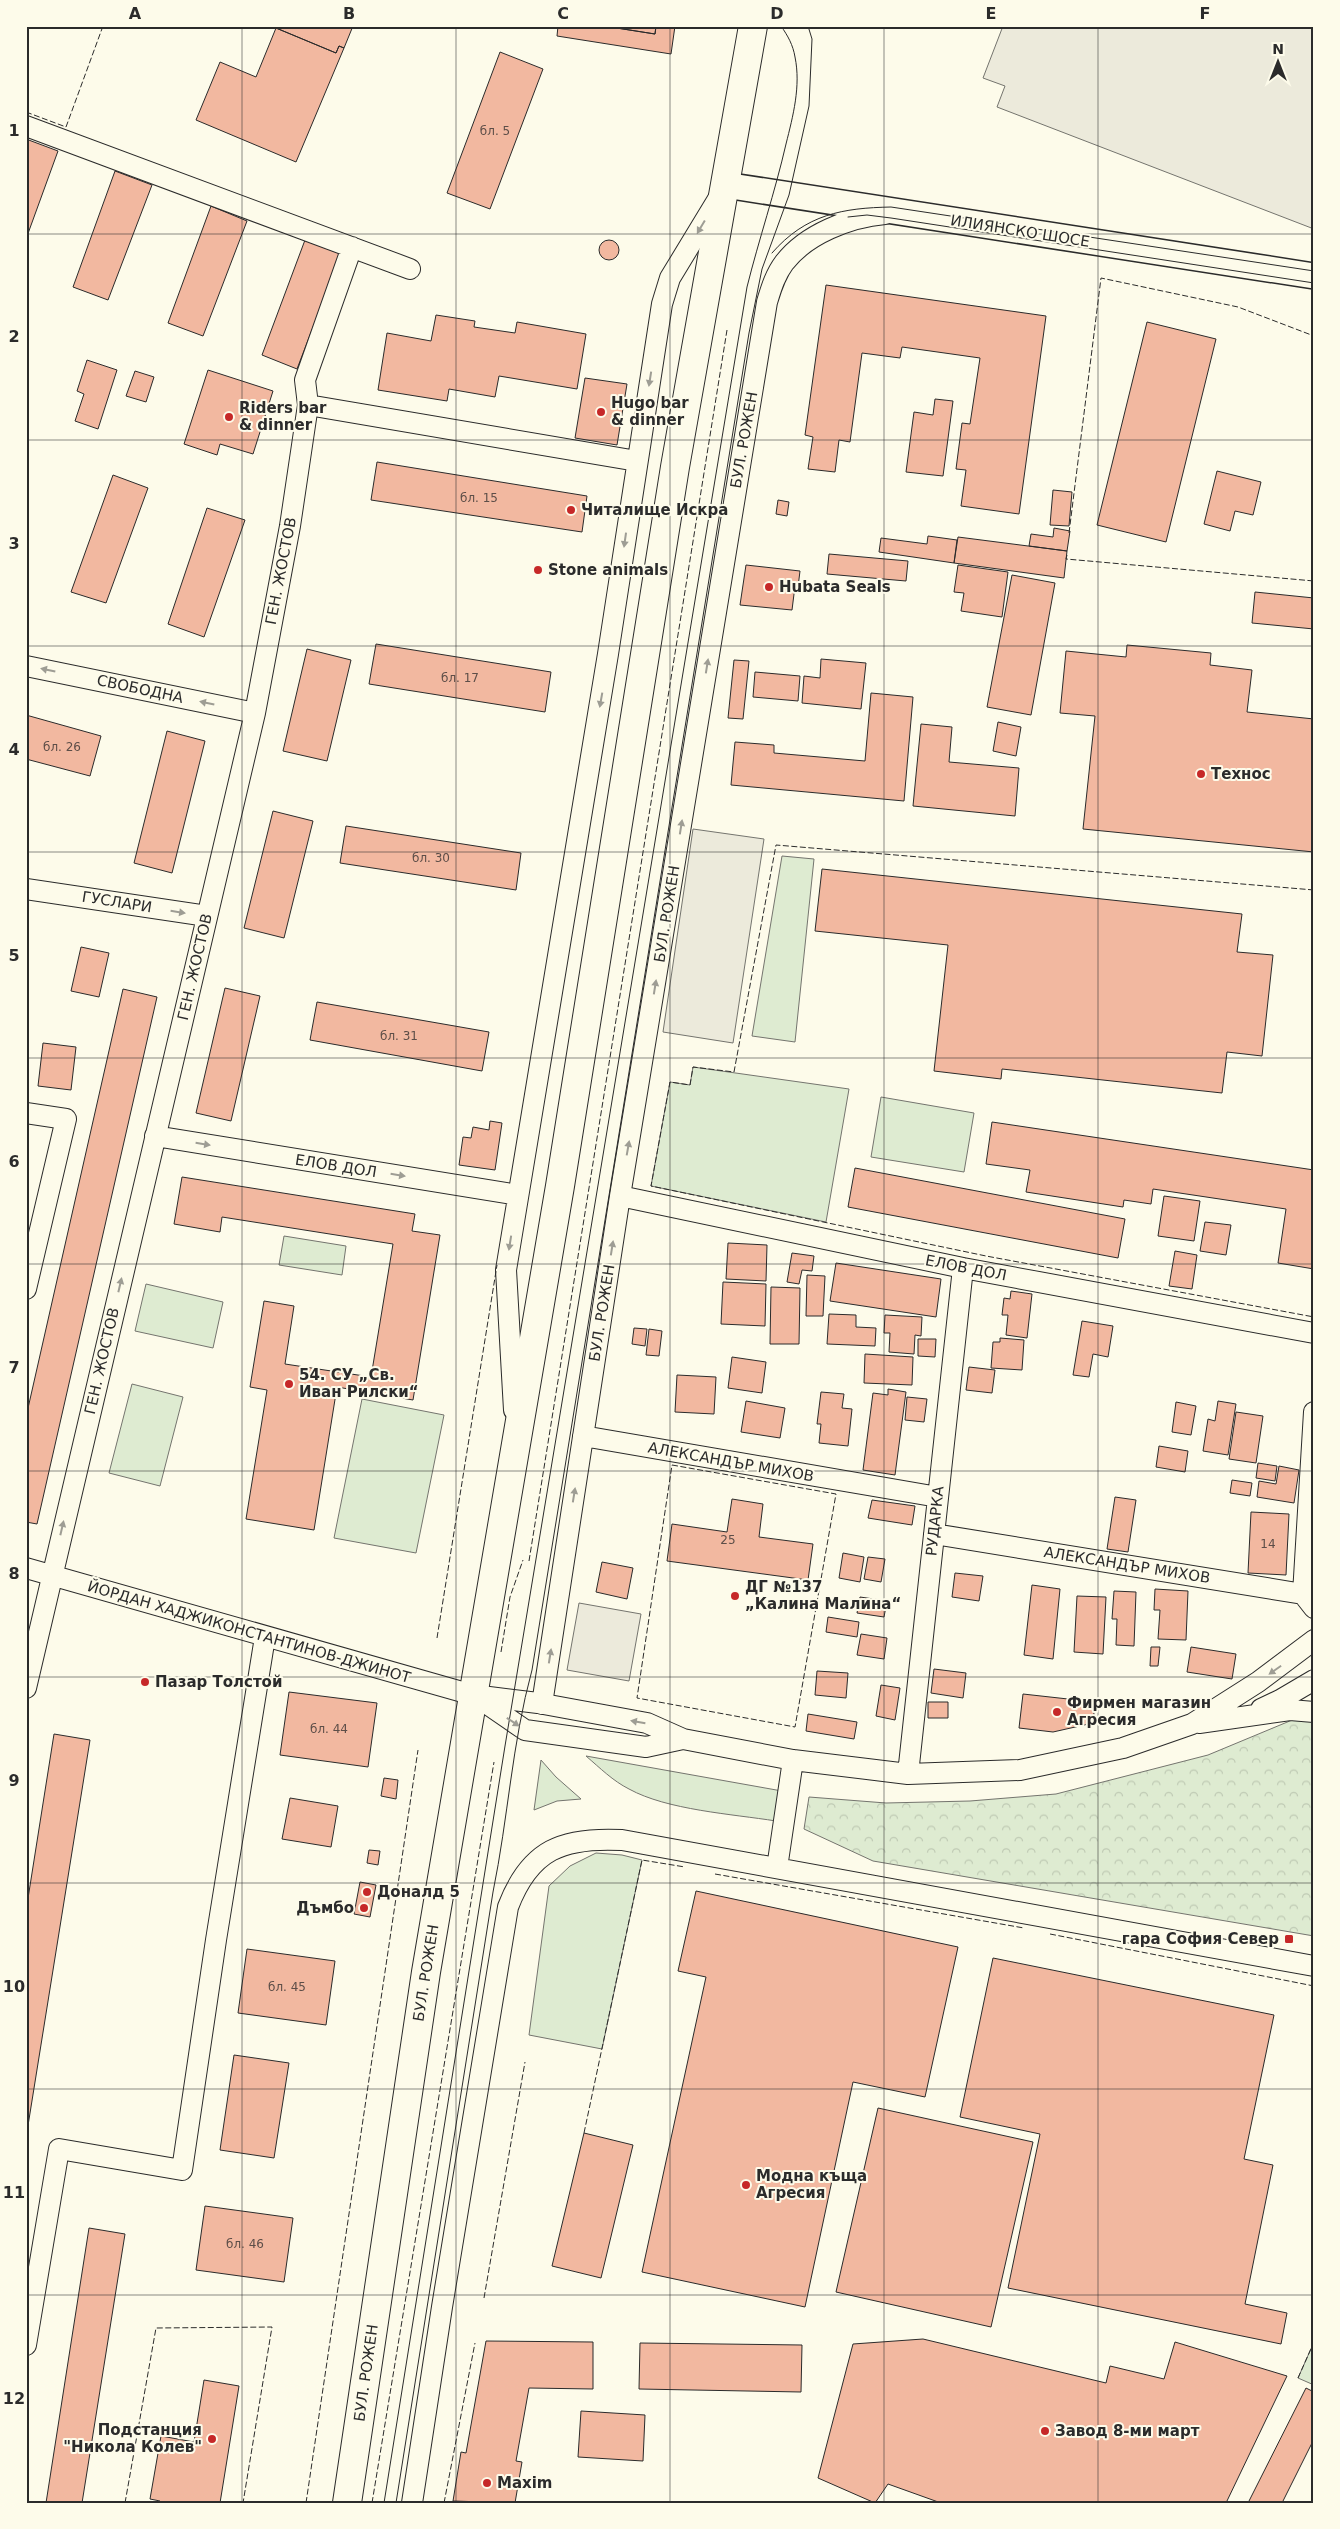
<svg xmlns="http://www.w3.org/2000/svg" width="1340" height="2529" viewBox="0 0 1340 2529" font-family="'DejaVu Sans',sans-serif">
	<style>
		.green { fill: #deebd1; stroke: #74746e }
		.park { fill: url(#park-crowns); stroke: #74746e }
		.parking { fill: #eceadb; stroke: #74746e }
		.building { fill: #f2b8a0; stroke: #2b2b2b }
		.lines { fill: none; stroke-linecap: round; stroke-linejoin: round }
		.minor-casing { stroke: #2b2b2b; stroke-width: 22 }
		.tertiary-casing { stroke: #2b2b2b; stroke-width: 28 }
		.primary-casing { stroke: #2b2b2b; stroke-width: 30 }
		.minor { stroke: #fdfbea; stroke-width: 20 }
		.tertiary { stroke: #fdfbea; stroke-width: 25 }
		.primary { stroke: #fdfbea; stroke-width: 28 }
		.tram { stroke: #2b2b2b; stroke-width: 1 }
		.fence { stroke: #2b2b2b; stroke-width: 1; stroke-dasharray: 6 2.5; stroke-linecap: butt }
		.oneway { fill: #9e9d94 }
		.grid { fill: none; stroke: #2b2b2b; stroke-width: 1; stroke-opacity: 0.55 }
		.poi-dot { fill: #c62828; stroke: #fdfbea; stroke-width: 2 }
		.labels { text-anchor: middle; stroke-width: 4; stroke-linejoin: round; paint-order: stroke }
		.number-label { font-size: 12px; fill: #5d4e48 }
		.street-label { font-size: 15px; fill: #2b2b2b; stroke: #fdfbea }
		.poi-label { font-size: 15px; font-weight: bold; fill: #2b2b2b; stroke: #fdfbea; text-anchor: start }
		.neatline { fill: none; stroke: #2b2b2b; stroke-width: 2 }
		.grid-label { font-size: 16px; text-anchor: middle; font-weight: bold; fill: #2b2b2b }
	</style>
	<defs>
		<pattern id="park-crowns" width="20" height="18" patternUnits="userSpaceOnUse" patternTransform="scale(1.25)"><rect width="20" height="18" fill="#deebd1"/><path d="M2 6a3 3 0 1 1 6 0M12 15a3 3 0 1 1 6 0" fill="none" stroke="#bfcab4"/></pattern>
	</defs>
	<rect width="100%" height="100%" fill="#fdfbea"/>
	<path class="green" d="M782,856L814,859L795,1042L752,1036Z
		M693,1067L849,1089L826,1222L651,1186L670,1082L690,1085Z
		M881,1097L974,1113L964,1172L871,1157Z
		M284,1236L346,1246L342,1275L279,1265Z
		M146,1284L223,1302L213,1348L135,1331Z
		M132,1384L183,1397L160,1486L109,1473Z
		M362,1399L444,1415L416,1553L334,1538Z
		M586,1756L782,1791L776,1821C732,1814 667,1810 629,1789C613,1781 600,1768 586,1756Z
		M541,1760L556,1777L581,1799L557,1801L534,1810Z
		M596,1853L622,1855L642,1860L602,2049L529,2035L549,1886L570,1866Z
		M1314,2342V2385L1298,2378Z"/>
	<path class="park" d="M1297,1718L1314,1719V1936L873,1861L804,1829L809,1797L886,1803L970,1801L1056,1794L1208,1755Z"/>
	<path class="parking" d="M1003,26H1314V229L997,107L1005,86L983,78Z
		M693,829L764,839L733,1043L663,1032Z
		M579,1603L641,1614L629,1681L567,1670Z"/>
	<path class="building" d="M277,26H353L344,48L339,46L336,53L276,28Z
		M558,26H604L655,34L656,26H675L671,54L557,36Z
		M604,26H656L655,34Z
		M276,28L336,53L339,46L344,48L296,162L196,120L220,62L256,77Z
		M500,52L543,69L490,209L447,193Z
		M26,139L58,151L26,239Z
		M115,171L152,185L108,300L73,287Z
		M211,206L247,221L203,336L168,323Z
		M599 250a10 10 0 1 1 20 0a10 10 0 1 1-20 0Z
		M305,240L341,254L297,369L262,355Z
		M826,285L1046,316L1019,514L961,506L966,470L956,469L962,423L970,424L980,358L902,347L900,358L862,353L850,442L839,440L835,472L808,469L813,437L805,435Z
		M436,315L475,321L474,327L515,333L517,322L586,334L577,389L499,376L495,397L449,389L447,401L378,390L387,333L431,341Z
		M1147,322L1216,339L1166,542L1097,525Z
		M87,360L117,370L98,429L75,421L84,394L77,391Z
		M208,370L273,391L253,454L220,444L217,455L184,444Z
		M135,371L154,377L146,402L126,396Z
		M585,378L627,384L617,445L575,438Z
		M935,399L953,401L943,476L906,472L914,412L933,415Z
		M377,462L587,496L582,532L371,500Z
		M1217,471L1261,482L1253,515L1235,511L1230,531L1204,524Z
		M113,475L148,488L106,603L71,592Z
		M1053,490L1072,492L1069,526L1050,525Z
		M778,500L789,502L787,516L776,514Z
		M207,508L245,520L204,637L168,624Z
		M1054,528L1070,531L1067,551L1029,546L1031,534L1053,537Z
		M928,536L957,540L954,563L879,552L881,538L927,544Z
		M958,537L1067,551L1064,578L954,563Z
		M829,554L908,561L906,581L827,574Z
		M746,565L800,571L798,587L795,586L792,610L740,605Z
		M958,565L1008,572L1002,617L961,611L964,593L954,592Z
		M1012,575L1055,583L1031,715L987,707Z
		M1255,592L1314,598V629L1252,623Z
		M376,644L551,672L545,712L369,684Z
		M1127,645L1211,653L1210,665L1252,670L1247,712L1314,719V852L1083,829L1095,716L1060,713L1066,651L1126,657Z
		M307,649L351,660L327,761L283,751Z
		M821,659L866,663L861,709L802,703L804,676L820,678Z
		M734,660L749,661L743,719L728,718Z
		M755,672L800,676L798,701L753,697Z
		M871,693L913,697L904,801L731,785L735,742L774,745V753L865,761Z
		M26,715L101,736L90,776L26,759Z
		M998,722L1021,727L1016,756L993,751Z
		M921,724L952,727L949,762L1019,768L1015,816L913,806Z
		M167,731L205,741L172,873L134,863Z
		M273,811L313,821L284,938L244,928Z
		M346,826L521,853L516,890L340,863Z
		M822,869L1242,914L1237,952L1273,955L1262,1056L1227,1052L1222,1093L1002,1069L1001,1079L934,1071L948,945L815,931Z
		M81,947L109,953L99,997L71,991Z
		M225,988L260,996L231,1121L196,1113Z
		M123,989L157,997L37,1524L26,1522V1417Z
		M317,1002L489,1032L482,1071L310,1040Z
		M43,1043L76,1047L71,1090L38,1086Z
		M490,1121L502,1123L495,1170L459,1165L463,1137L471,1138L473,1127L489,1130Z
		M992,1122L1314,1170V1269L1278,1263L1286,1209L1153,1189L1151,1204L1124,1200L1123,1207L1026,1192L1030,1170L986,1164Z
		M855,1168L1125,1219L1118,1258L848,1207Z
		M182,1177L415,1214L412,1231L440,1235L413,1400L337,1387L314,1530L246,1519L267,1390L250,1387L264,1301L294,1306L285,1364L371,1377L393,1244L222,1217L220,1232L174,1224Z
		M1164,1196L1200,1201L1194,1241L1158,1236Z
		M1205,1222L1231,1225L1226,1255L1200,1251Z
		M728,1243L767,1245L766,1281L726,1279Z
		M1175,1251L1197,1255L1192,1289L1169,1286Z
		M792,1253L814,1256L812,1271L802,1270L799,1284L787,1282Z
		M836,1263L941,1279L936,1317L830,1301Z
		M807,1275L825,1276L823,1316H806Z
		M723,1282L766,1284L765,1326L721,1324Z
		M771,1287L800,1288L799,1344H770Z
		M1011,1291L1032,1294L1027,1338L1006,1335L1008,1315H1002L1004,1298L1010,1299Z
		M829,1314L856,1315V1327L876,1328L875,1346L827,1344Z
		M885,1315L922,1317L921,1336L915,1335L914,1354L889,1352L890,1333H884Z
		M1082,1321L1113,1326L1108,1357L1093,1354L1089,1377L1073,1375Z
		M634,1328L647,1329L645,1346L632,1344Z
		M649,1329L662,1331L659,1356L646,1355Z
		M1000,1338L1024,1340L1022,1370L991,1368L993,1342H1000Z
		M918,1339H936L935,1357L918,1356Z
		M865,1354L913,1357L912,1385L864,1383Z
		M732,1357L766,1362L762,1393L728,1388Z
		M969,1367L995,1370L992,1393L966,1390Z
		M677,1375L716,1377L714,1414L675,1412Z
		M888,1389L906,1392L895,1475L863,1470L873,1393L888,1395Z
		M821,1392L844,1394L842,1408L852,1409L848,1446L819,1443L821,1424H817Z
		M907,1397L927,1399L924,1422L905,1420Z
		M746,1401L785,1408L780,1438L741,1432Z
		M1218,1401L1236,1404L1228,1455L1203,1451L1208,1419L1215,1421Z
		M1176,1402L1196,1406L1191,1435L1172,1432Z
		M1236,1412L1263,1416L1256,1463L1229,1459Z
		M1159,1446L1188,1451L1185,1472L1156,1467Z
		M1258,1463L1277,1466L1275,1481L1256,1478Z
		M1279,1466L1299,1470L1294,1503L1257,1497L1259,1481L1276,1484Z
		M1232,1480L1252,1483L1250,1496L1230,1493Z
		M1115,1497L1136,1500L1128,1552L1107,1549Z
		M732,1499L763,1504L759,1537L813,1544L808,1580L667,1561L672,1524L727,1532Z
		M872,1500L915,1506L912,1525L868,1518Z
		M1251,1512L1289,1514L1286,1575L1248,1573Z
		M843,1553L864,1557L860,1582L839,1578Z
		M868,1557L885,1559L881,1582L864,1579Z
		M602,1562L633,1568L627,1599L596,1592Z
		M955,1573L983,1576L979,1601L952,1597Z
		M1032,1585L1060,1589L1053,1659L1024,1655Z
		M1155,1589L1188,1591L1186,1640L1158,1639L1160,1610H1154Z
		M1114,1591L1136,1592L1134,1646L1116,1645L1117,1619H1112Z
		M1077,1596L1106,1597L1103,1654L1074,1652Z
		M860,1597L887,1601L884,1617L857,1613Z
		M828,1617L859,1622L857,1637L826,1632Z
		M861,1634L887,1638L884,1659L857,1655Z
		M1151,1647H1160L1158,1666H1150Z
		M1191,1647L1236,1654L1232,1679L1187,1672Z
		M934,1669L966,1673L963,1698L931,1693Z
		M817,1671L848,1673L846,1698L815,1695Z
		M881,1685L900,1688L895,1720L876,1716Z
		M289,1692L377,1703L368,1767L280,1755Z
		M1023,1694L1095,1702L1093,1723L1053,1732L1019,1728Z
		M928,1702H948V1718H928Z
		M808,1714L857,1722L854,1739L806,1731Z
		M54,1734L90,1740L26,2138V1911Z
		M384,1778L398,1780L396,1799L381,1796Z
		M290,1798L338,1806L331,1847L282,1839Z
		M369,1850L380,1851L378,1865L367,1863Z
		M360,1882L376,1885L370,1917L354,1914Z
		M696,1891L958,1947L925,2097L853,2082L805,2307L642,2272L706,1977L678,1971Z
		M247,1949L335,1961L326,2025L238,2013Z
		M993,1958L1274,2015L1244,2159L1273,2165L1245,2304L1287,2313L1281,2344L1008,2288L1040,2134L960,2117Z
		M234,2055L289,2063L274,2158L220,2150Z
		M878,2108L1033,2142L991,2327L836,2292Z
		M584,2133L633,2145L601,2278L552,2266Z
		M205,2206L293,2218L284,2282L196,2270Z
		M89,2228L125,2234L82,2503H46Z
		M923,2339L1106,2383L1110,2366L1164,2379L1175,2342L1287,2376L1226,2503H941L888,2484L875,2503L818,2478L853,2344Z
		M486,2341L593,2342V2389L529,2388L516,2461L522,2462L515,2503L453,2501L461,2452L466,2453Z
		M640,2343L802,2345L801,2392L639,2389Z
		M204,2380L239,2386L220,2503H160V2501L150,2499L161,2436L194,2442Z
		M1306,2388L1314,2392V2439L1282,2503H1248Z
		M581,2411L645,2415L643,2461L578,2457Z"/>
	<g class="lines">
		<defs>
			<path id="minor" d="M26,126L410,269
				M308,405L637,461
				M26,666L255,713
				M26,889L207,916
				M26,1113L66,1119L26,1289
				M155,1136L518,1195
				M620,1196L963,1268L1314,1333
				M514,1410L506,1270L608,654L662,304L670,278L718,199
				M583,1436L938,1497
				M934,1534L1303,1594L1314,1608
				M26,1568L473,1695L538,1703L647,1723L683,1739L793,1760L908,1774L1020,1770L1123,1748L1192,1724L1258,1682L1314,1640
				M1303,1594L1314,1412
				M26,1688L255,713L290,526L308,405L305,380L352,247
				M477,1697L525,1730L646,1747L683,1739
				M542,1704L620,1196L767,302C771,289 775,275 784,263C806,234 850,217 885,214
				M1261,1709L1280,1700L1314,1680
				M1199,1723L1290,1710L1314,1712
				M908,1774L963,1268
				M777,1868L793,1760
				M26,2345L59,2149L182,2170L216,1940L265,1637
				M412,2503L442,2307L508,1907C530,1849 563,1837 622,1840L1314,1966"/>
			<path id="tertiary" d="M725,185L1314,276"/>
			<path id="primary" d="M347,2503L426,1972L560,1186L675,467L753,26"/>
		</defs>
		<use href="#minor" class="minor-casing"/>
		<use href="#tertiary" class="tertiary-casing"/>
		<use href="#primary" class="primary-casing"/>
		<use href="#minor" class="minor"/>
		<use href="#tertiary" class="tertiary"/>
		<use href="#primary" class="primary"/>
		<path class="tram" d="M848,217L867,215L891,218L1314,283
			M772,253C806,214 843,208 891,207L1314,271
			M384,2503L505,1746L747,287C759,239 775,192 786,144C793,116 801,86 795,57C793,45 788,36 781,26
			M396,2503L493,1892C508,1819 512,1743 532,1670L749,333L762,269L789,195L809,106L812,39L808,26"/>
		<path class="fence" d="M26,112L66,127L103,26
			M1069,533L1101,278L1238,307L1314,336
			M1067,555L1066,559L1314,581
			M1314,890L776,845L734,1072L693,1067L690,1085L670,1082L651,1186L986,1256L1314,1317
			M672,1465L836,1494L795,1727L637,1698Z
			M529,1561L727,330
			M437,1638L497,1265
			M501,1652L510,1597L523,1560
			M715,1874L1024,1928
			M1050,1934L1314,1986
			M584,2133L642,1860L685,1867
			M484,2298L525,2062
			M1298,2378L1314,2342
			M125,2503L156,2328L272,2327L243,2503
			M306,2503L418,1750
			M372,2503L494,1762
			M444,2503L475,2343"/>
	</g>
	<defs><path id="oneway-solid" d="M-6-.8H1V-3.2L6.5 0L1 3.2V.8H-6Z" transform="scale(1.25)"/></defs>
	<g class="oneway">
		<use href="#oneway-solid" transform="translate(701 227) rotate(121)"/>
		<use href="#oneway-solid" transform="translate(650 379) rotate(99)"/>
		<use href="#oneway-solid" transform="translate(625 540) rotate(98)"/>
		<use href="#oneway-solid" transform="translate(707 666) rotate(-81)"/>
		<use href="#oneway-solid" transform="translate(48 670) rotate(-168)"/>
		<use href="#oneway-solid" transform="translate(601 700) rotate(100)"/>
		<use href="#oneway-solid" transform="translate(207 703) rotate(-168)"/>
		<use href="#oneway-solid" transform="translate(681 827) rotate(-81)"/>
		<use href="#oneway-solid" transform="translate(178 912) rotate(9)"/>
		<use href="#oneway-solid" transform="translate(655 987) rotate(-81)"/>
		<use href="#oneway-solid" transform="translate(203 1144) rotate(9)"/>
		<use href="#oneway-solid" transform="translate(628 1148) rotate(-80)"/>
		<use href="#oneway-solid" transform="translate(398 1175) rotate(9)"/>
		<use href="#oneway-solid" transform="translate(510 1243) rotate(99)"/>
		<use href="#oneway-solid" transform="translate(612 1248) rotate(-81)"/>
		<use href="#oneway-solid" transform="translate(120 1285) rotate(-77)"/>
		<use href="#oneway-solid" transform="translate(574 1495) rotate(-81)"/>
		<use href="#oneway-solid" transform="translate(62 1528) rotate(-77)"/>
		<use href="#oneway-solid" transform="translate(550 1656) rotate(-81)"/>
		<use href="#oneway-solid" transform="translate(1275 1670) rotate(145)"/>
		<use href="#oneway-solid" transform="translate(513 1722) rotate(34)"/>
		<use href="#oneway-solid" transform="translate(638 1722) rotate(-170)"/>
	</g>
	<path class="grid" d="M242,26V2503M456,26V2503M670,26V2503M884,26V2503M1098,26V2503M26,234H1314M26,440H1314M26,646H1314M26,852H1314M26,1058H1314M26,1264H1314M26,1471H1314M26,1677H1314M26,1883H1314M26,2089H1314M26,2295H1314"/>
	<g class="poi-dot">
		<circle cx="601" cy="412" r="5"/>
		<circle cx="229" cy="417" r="5"/>
		<circle cx="571" cy="510" r="5"/>
		<circle cx="538" cy="570" r="5"/>
		<circle cx="769" cy="587" r="5"/>
		<circle cx="1201" cy="774" r="5"/>
		<circle cx="289" cy="1384" r="5"/>
		<circle cx="735" cy="1596" r="5"/>
		<circle cx="145" cy="1682" r="5"/>
		<circle cx="1057" cy="1712" r="5"/>
		<circle cx="367" cy="1892" r="5"/>
		<circle cx="364" cy="1908" r="5"/>
		<rect x="1284" y="1934" width="10" height="10" rx="2.5"/>
		<circle cx="746" cy="2185" r="5"/>
		<circle cx="1045" cy="2431" r="5"/>
		<circle cx="212" cy="2439" r="5"/>
		<circle cx="487" cy="2483" r="5"/>
	</g>
	<g class="labels">
		<g class="number-label">
			<text x="495" y="135">бл. 5</text>
			<text x="479" y="502">бл. 15</text>
			<text x="460" y="682">бл. 17</text>
			<text x="62" y="751">бл. 26</text>
			<text x="431" y="862">бл. 30</text>
			<text x="399" y="1040">бл. 31</text>
			<text x="728" y="1544">25</text>
			<text x="1268" y="1548">14</text>
			<text x="329" y="1733">бл. 44</text>
			<text x="287" y="1991">бл. 45</text>
			<text x="245" y="2248">бл. 46</text>
		</g>
		<g class="street-label">
			<text transform="translate(1020 231) rotate(9)" y="5">ИЛИЯНСКО ШОСЕ</text>
			<text transform="translate(744 440) rotate(-80)" y="5">БУЛ. РОЖЕН</text>
			<text transform="translate(281 571) rotate(-79)" y="5">ГЕН. ЖОСТОВ</text>
			<text transform="translate(140 689) rotate(12)" y="5">СВОБОДНА</text>
			<text transform="translate(117 902) rotate(9)" y="5">ГУСЛАРИ</text>
			<text transform="translate(667 914) rotate(-81)" y="5">БУЛ. РОЖЕН</text>
			<text transform="translate(195 967) rotate(-77)" y="5">ГЕН. ЖОСТОВ</text>
			<text transform="translate(336 1166) rotate(9)" y="5">ЕЛОВ ДОЛ</text>
			<text transform="translate(966 1268) rotate(11)" y="5">ЕЛОВ ДОЛ</text>
			<text transform="translate(602 1313) rotate(-81)" y="5">БУЛ. РОЖЕН</text>
			<text transform="translate(102 1361) rotate(-77)" y="5">ГЕН. ЖОСТОВ</text>
			<text transform="translate(731 1462) rotate(10)" y="5">АЛЕКСАНДЪР МИХОВ</text>
			<text transform="translate(935 1521) rotate(-84)" y="5">РУДАРКА</text>
			<text transform="translate(1127 1565) rotate(9)" y="5">АЛЕКСАНДЪР МИХОВ</text>
			<text transform="translate(249 1632) rotate(16)" y="5">ЙОРДАН ХАДЖИКОНСТАНТИНОВ-ДЖИНОТ</text>
			<text transform="translate(426 1973) rotate(-81)" y="5">БУЛ. РОЖЕН</text>
			<text transform="translate(366 2373) rotate(-82)" y="5">БУЛ. РОЖЕН</text>
		</g>
		<g class="poi-label">
			<text x="611" y="408">Hugo bar<tspan x="611" dy="17">&amp; dinner</tspan></text>
			<text x="239" y="413">Riders bar<tspan x="239" dy="17">&amp; dinner</tspan></text>
			<text x="581" y="515">Читалище Искра</text>
			<text x="548" y="575">Stone animals</text>
			<text x="779" y="592">Hubata Seals</text>
			<text x="1211" y="779">Технос</text>
			<text x="299" y="1380">54. СУ „Св.<tspan x="299" dy="17">Иван Рилски“</tspan></text>
			<text x="745" y="1592">ДГ №137<tspan x="745" dy="17">„Калина Малина“</tspan></text>
			<text x="155" y="1687">Пазар Толстой</text>
			<text x="1067" y="1708">Фирмен магазин<tspan x="1067" dy="17">Агресия</tspan></text>
			<text x="377" y="1897">Доналд 5</text>
			<text x="354" y="1913" text-anchor="end">Дъмбо</text>
			<text x="1279" y="1944" text-anchor="end">гара София Север</text>
			<text x="756" y="2181">Модна къща<tspan x="756" dy="17">Агресия</tspan></text>
			<text x="202" y="2435" text-anchor="end">Подстанция<tspan x="202" dy="17">"Никола Колев"</tspan></text>
			<text x="1055" y="2436">Завод 8-ми март</text>
			<text x="497" y="2488">Maxim</text>
		</g>
	</g>
	<rect width="1340" height="2529" fill="none" stroke="#fdfbea" stroke-width="55"/>
	<g transform="translate(1278 62)" stroke="#fdfbea" stroke-width="4" paint-order="stroke">
	<path d="M0-4L9 19L0 12L-9 19Z" fill="#2b2b2b"/>
	<text y="-8" font-size="14" font-weight="bold" text-anchor="middle" fill="#2b2b2b">N</text>
	</g>
	<rect x="28" y="28" width="1284" height="2474" class="neatline"/>
	<g class="grid-label">
		<text x="135" y="19">A</text>
		<text x="349" y="19">B</text>
		<text x="563" y="19">C</text>
		<text x="777" y="19">D</text>
		<text x="991" y="19">E</text>
		<text x="1205" y="19">F</text>
		<text x="14" y="136">1</text>
		<text x="14" y="342">2</text>
		<text x="14" y="549">3</text>
		<text x="14" y="755">4</text>
		<text x="14" y="961">5</text>
		<text x="14" y="1167">6</text>
		<text x="14" y="1373">7</text>
		<text x="14" y="1579">8</text>
		<text x="14" y="1786">9</text>
		<text x="14" y="1992">10</text>
		<text x="14" y="2198">11</text>
		<text x="14" y="2404">12</text>
	</g>
</svg>
